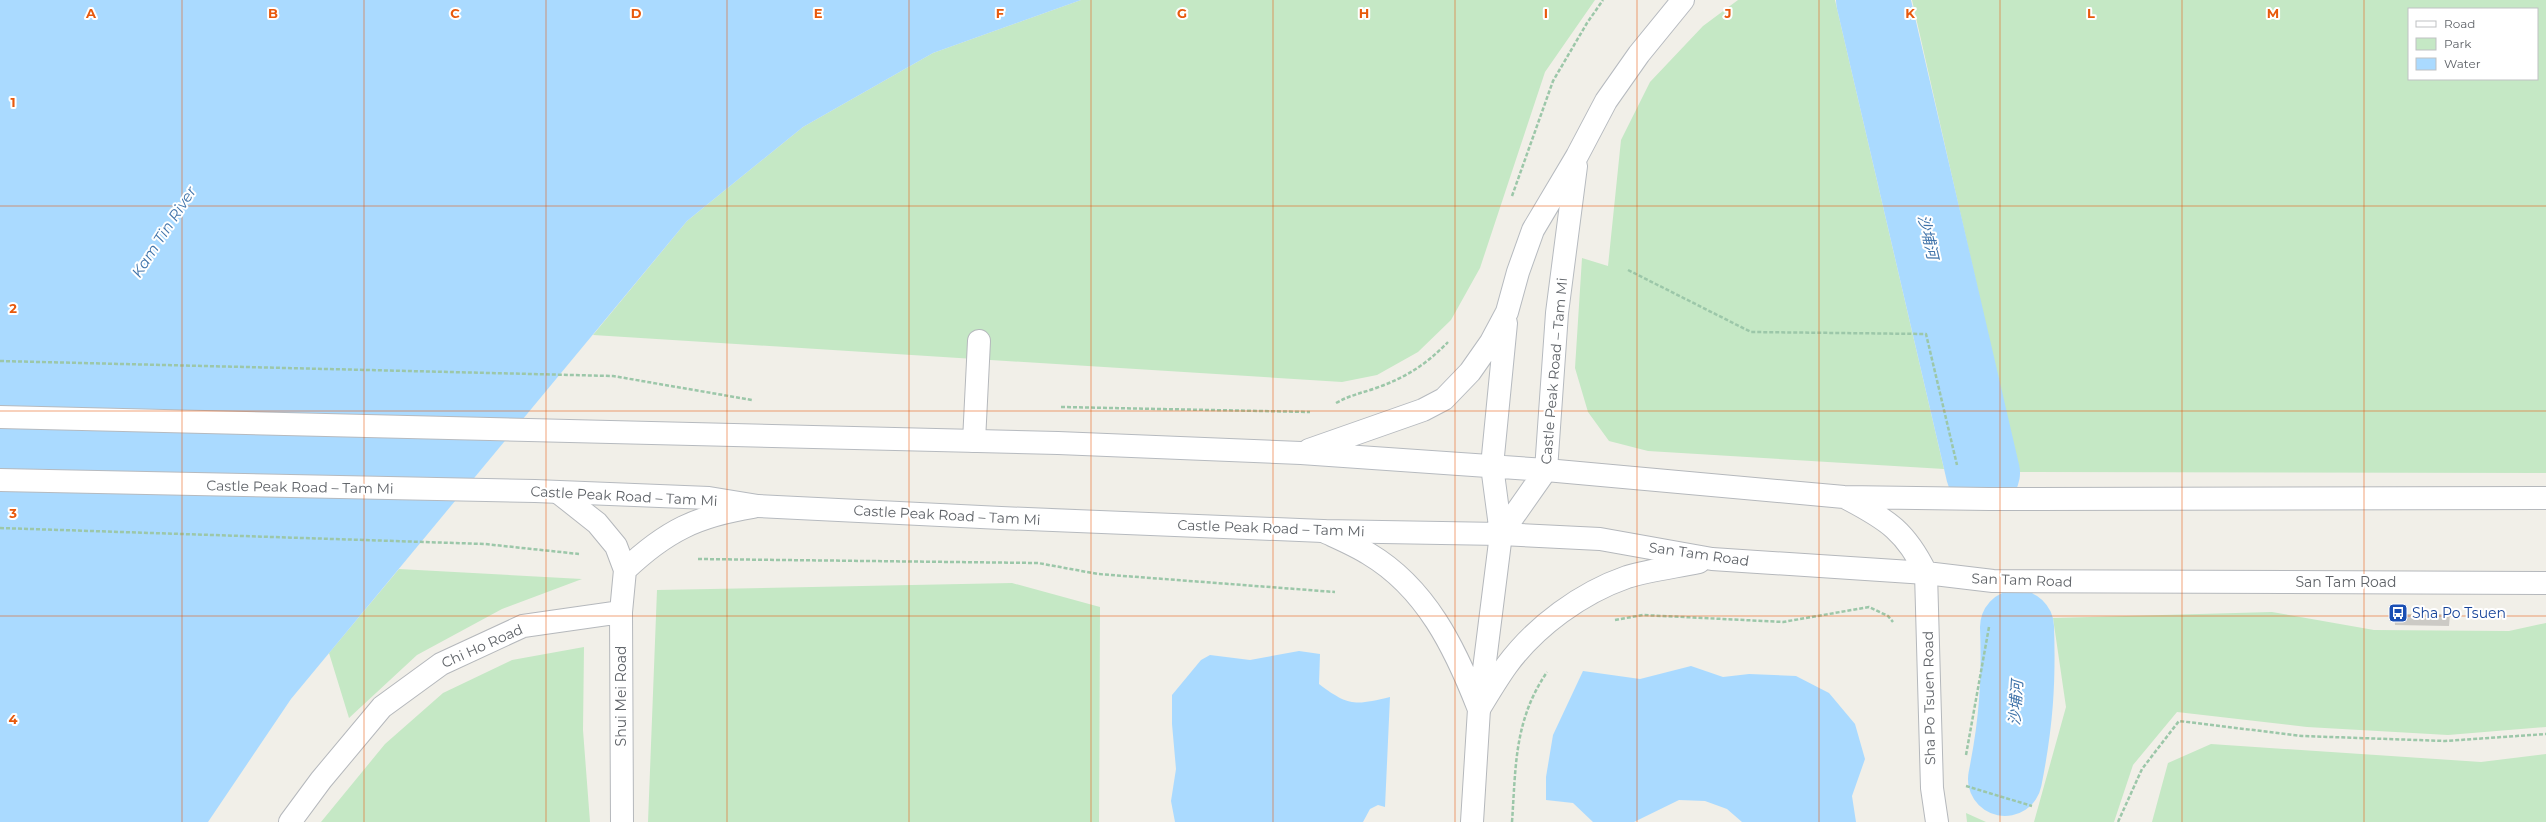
<svg xmlns="http://www.w3.org/2000/svg" width="2546" height="822" viewBox="0 0 2546 822" font-family="Montserrat,'Noto Sans TC',sans-serif">
	<style>
		.green { fill: #c5e8c5; fill-rule: evenodd }
		.water { fill: #aadaff }
		.lines { fill: none; stroke-linecap: round; stroke-linejoin: round }
		.river { stroke: #aadaff; stroke-width: 74 }
		.building { fill: #cccac5 }
		.service-casing { stroke: #b5b8bc; stroke-width: 24 }
		.minor-casing { stroke: #b5b8bc; stroke-width: 24 }
		.tertiary-casing { stroke: #b5b8bc; stroke-width: 24 }
		.secondary-casing { stroke: #b6babf; stroke-width: 24 }
		.path { stroke: #9cc7a9; stroke-width: 2.5; stroke-dasharray: 4 2; stroke-linecap: butt }
		.service { stroke: #fff; stroke-width: 22 }
		.minor { stroke: #fff; stroke-width: 22 }
		.tertiary { stroke: #fff; stroke-width: 22 }
		.secondary { stroke: #fff; stroke-width: 22 }
		.grid { fill: none; stroke: #e8590c; stroke-width: 1; stroke-opacity: 0.55 }
		.labels { text-anchor: middle; stroke-width: 4; stroke-linejoin: round; paint-order: stroke }
		.street-label { font-size: 14px; fill: #5f6368; stroke: #fff }
		.transit-label { font-size: 14px; fill: #164399; stroke: #fff; text-anchor: start }
		.water-label { font-size: 15px; font-style: italic; fill: #4174aa; stroke: #fff }
		.grid-label { font-size: 13px; text-anchor: middle; font-weight: bold; fill: #e8590c; stroke: #fff; stroke-width: 4; stroke-linejoin: round; paint-order: stroke }
	</style>
	<rect width="100%" height="100%" fill="#f1efe8"/>
	<path class="green" d="M1081,0H1595L1545,72L1480,268L1451,320L1418,352L1377,375L1342,382L593,335L687,221L803,127L933,53Z
		M1738,0H1835L1944,469L1648,451L1609,441L1588,412L1575,368L1582,258L1608,266L1621,140L1650,82L1703,26Z
		M1912,0H2546V473L2019,472ZM2409,9H2537V79H2409Z
		M399,569L582,579L502,609L417,655L349,718L329,653Z
		M1012,583L1100,607L1099,822H648L657,590Z
		M2272,612L2374,630L2509,631L2546,623V727L2448,735L2307,727L2177,712L2133,765L2114,822H2034L2066,707L2053,618Z
		M584,647L583,730L590,822H321L385,744L443,693L512,660Z
		M2211,744L2481,762L2546,754V822H2152L2168,763Z
		M1966,813L1986,822H1967Z"/>
	<path class="water" d="M0,0H1081L933,53L803,127L687,221L291,699L208,822H0Z
		M1299,651L1320,654L1319,684C1349,707 1356,705 1390,697L1385,807L1378,805L1370,809L1363,822H1175L1171,801L1176,769L1172,724V695L1201,660L1210,655L1250,660Z
		M1691,666L1723,677L1749,674L1796,676L1829,693L1855,724L1865,759L1852,796L1856,822H1742L1727,809L1705,801L1679,800L1634,822H1593L1573,803L1546,800V777L1553,735L1583,671L1640,679Z"/>
	<g class="lines">
		<path class="river" d="M1873,0L1983,473
			M2005,779C2016,724 2019,682 2017,627"/>
	</g>
	<path class="building" d="M2394,614H2450L2449,626L2395,625Z"/>
	<g class="lines">
		<defs>
			<path id="service" d="M974,441L979,341"/>
			<path id="minor" d="M559,493L597,523L616,546L625,570L621,612L622,822
				M1323,531C1338,538 1355,545 1369,554C1426,588 1455,648 1478,707
				M625,570C666,531 697,516 753,507
				M1926,573L1932,788L1937,822
				M290,822L321,780L382,707L441,664L523,626L621,612
				M1472,822L1479,709L1501,534"/>
			<path id="tertiary" d="M1546,470L1844,497L1989,499L2546,498
				M1848,499C1888,520 1906,532 1926,573
				M1501,534L1600,539L1712,559L1926,573L1993,581L2546,583
				M1479,709C1488,694 1497,679 1507,665C1536,626 1581,593 1627,577C1650,570 1675,567 1699,562"/>
			<path id="secondary" d="M0,417L1058,443L1301,453L1546,470
				M1309,450L1423,410L1444,399L1470,372L1491,342L1507,312L1518,272L1533,230L1577,156L1606,101L1639,54L1683,0
				M0,480L535,491L709,498L758,506L1001,518L1323,531L1501,534
				M1501,534L1546,470L1557,313L1576,166
				M1501,534L1492,466L1506,323"/>
		</defs>
		<use href="#service" class="service-casing"/>
		<use href="#minor" class="minor-casing"/>
		<use href="#tertiary" class="tertiary-casing"/>
		<use href="#secondary" class="secondary-casing"/>
		<path class="path" d="M1512,196L1553,81L1587,23L1603,0
			M1628,270L1751,332L1926,334L1957,465
			M0,361L613,376L752,400
			M1336,403C1350,395 1362,393 1376,388C1405,378 1427,364 1448,342
			M1061,407L1310,412
			M0,528L485,544L579,554
			M698,559L1038,563L1098,574L1335,592
			M1615,620L1643,615L1783,622L1869,607L1888,616L1893,622
			M1966,755L1989,627
			M1966,786L2032,806
			M1512,822C1516,765 1514,721 1547,672
			M2118,822L2142,769L2179,721L2302,736L2445,741L2546,734"/>
		<use href="#service" class="service"/>
		<use href="#minor" class="minor"/>
		<use href="#tertiary" class="tertiary"/>
		<use href="#secondary" class="secondary"/>
	</g>
	<path class="grid" d="M182,0V822M364,0V822M546,0V822M727,0V822M909,0V822M1091,0V822M1273,0V822M1455,0V822M1637,0V822M1819,0V822M2000,0V822M2182,0V822M2364,0V822M0,206H2546M0,411H2546M0,616H2546"/>
	<defs>
		<symbol id="bus-square" viewBox="-11 -11 22 22"><rect x="-9" y="-9" width="18" height="18" rx="4" fill="#1a4fb4" stroke="#fff"/><path d="M-5-6H5V4H4V6H2V4H-2V6H-4V4H-5ZM-3.5-4V0h7V-4ZM-3.5 1.2v1.5H-2V1.2ZM2 1.2v1.5H3.5V1.2Z" fill="#fff"/></symbol>
	</defs>
	<g fill-rule="evenodd">
		<use href="#bus-square" x="2387" y="602" width="22" height="22"/>
	</g>
	<g class="labels">
		<g class="street-label">
			<text transform="translate(1554 371) rotate(-85)" y="5">Castle Peak Road – Tam Mi</text>
			<text transform="translate(300 487) rotate(1)" y="5">Castle Peak Road – Tam Mi</text>
			<text transform="translate(624 496) rotate(3)" y="5">Castle Peak Road – Tam Mi</text>
			<text transform="translate(947 515) rotate(3)" y="5">Castle Peak Road – Tam Mi</text>
			<text transform="translate(1271 528) rotate(2)" y="5">Castle Peak Road – Tam Mi</text>
			<text transform="translate(1699 554) rotate(8)" y="5">San Tam Road</text>
			<text transform="translate(2022 580) rotate(2)" y="5">San Tam Road</text>
			<text x="2346" y="587">San Tam Road</text>
			<text transform="translate(482 646) rotate(-24)" y="5">Chi Ho Road</text>
			<text transform="translate(621 696) rotate(-90)" y="5">Shui Mei Road</text>
			<text transform="translate(1929 698) rotate(-91)" y="5">Sha Po Tsuen Road</text>
		</g>
		<g class="transit-label">
			<text x="2412" y="618">Sha Po Tsuen</text>
		</g>
		<g class="water-label">
			<text transform="translate(164 232) rotate(-57)" y="5">Kam Tin River</text>
			<text transform="translate(1928 237) rotate(77)" y="5">沙埔河</text>
			<text transform="translate(2016 703) rotate(-86)" y="5">沙埔河</text>
		</g>
	</g>
	<g class="grid-label">
		<text x="91" y="18">A</text>
		<text x="273" y="18">B</text>
		<text x="455" y="18">C</text>
		<text x="636" y="18">D</text>
		<text x="818" y="18">E</text>
		<text x="1000" y="18">F</text>
		<text x="1182" y="18">G</text>
		<text x="1364" y="18">H</text>
		<text x="1546" y="18">I</text>
		<text x="1728" y="18">J</text>
		<text x="1910" y="18">K</text>
		<text x="2091" y="18">L</text>
		<text x="2273" y="18">M</text>
		<text x="13" y="107">1</text>
		<text x="13" y="313">2</text>
		<text x="13" y="518">3</text>
		<text x="13" y="724">4</text>
	</g>
	<rect x="2408" y="8" width="130" height="72" fill="#ffffff" stroke="#bfc1c3"/>
	<rect x="2416" y="21" width="20" height="6" fill="#ffffff" stroke="#bfc1c3"/>
	<text x="2444" y="28" font-size="12" fill="#5f6368">Road</text>
	<rect x="2416" y="38" width="20" height="12" fill="#c5e8c5" stroke="#bfc1c3"/>
	<text x="2444" y="48" font-size="12" fill="#5f6368">Park</text>
	<rect x="2416" y="58" width="20" height="12" fill="#aadaff" stroke="#bfc1c3"/>
	<text x="2444" y="68" font-size="12" fill="#5f6368">Water</text>
</svg>
